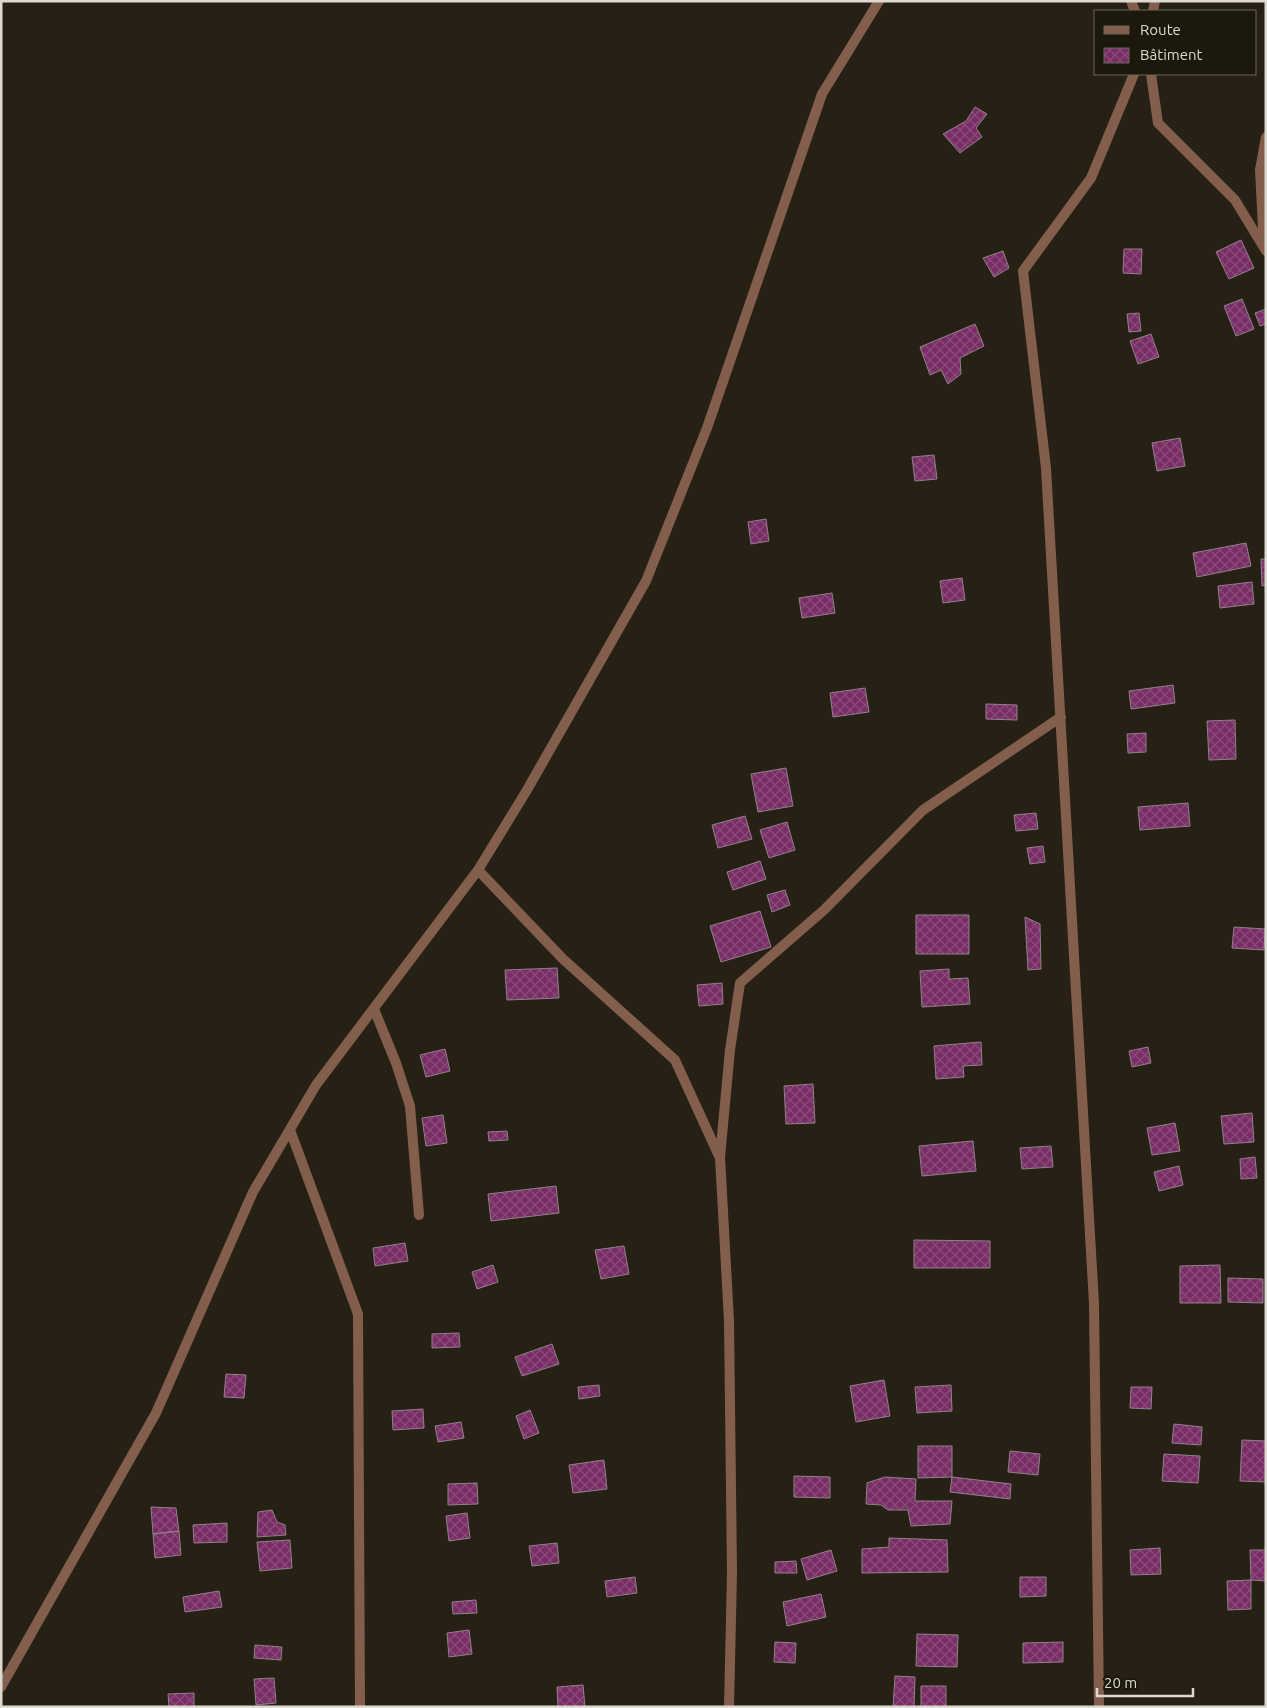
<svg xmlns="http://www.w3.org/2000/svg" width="1267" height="1708" viewBox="0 0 1267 1708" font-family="Ubuntu,sans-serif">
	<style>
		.building { fill: url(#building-cross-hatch); stroke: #91818b }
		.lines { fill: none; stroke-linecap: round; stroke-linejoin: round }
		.lane { stroke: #845e4c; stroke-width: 10 }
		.street { stroke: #845e4c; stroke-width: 10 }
	</style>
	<defs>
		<pattern id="building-cross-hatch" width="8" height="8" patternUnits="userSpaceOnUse" patternTransform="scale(1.25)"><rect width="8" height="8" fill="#782d65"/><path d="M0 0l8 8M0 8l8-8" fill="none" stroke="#8b4b7a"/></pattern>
	</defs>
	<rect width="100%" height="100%" fill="#262114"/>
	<path class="building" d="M975,107L987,114L976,128L982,137L960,153L943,134L966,121Z
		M1241,240L1254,268L1229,279L1216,252Z
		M1124,249H1142L1141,274L1123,273Z
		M1003,251L1009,268L994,277L983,258Z
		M1242,299L1254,329L1236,336L1224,306Z
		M1266,309V324L1260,326L1255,313Z
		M1139,313L1141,331L1129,332L1127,314Z
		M975,324L984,346L960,358L961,374L948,384L941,370L930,375L920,347Z
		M1151,334L1159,357L1138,364L1130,341Z
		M1180,438L1185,466L1157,471L1152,443Z
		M934,455L937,479L915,481L912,457Z
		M766,519L769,541L751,544L748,522Z
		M1246,543L1251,566L1197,577L1193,553Z
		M1261,559H1266V585L1262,586Z
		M962,578L965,600L943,603L940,581Z
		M1252,582L1254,604L1220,608L1218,586Z
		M832,593L835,613L802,618L799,598Z
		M1173,685L1175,703L1131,709L1129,691Z
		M865,688L869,712L833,717L830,693Z
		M986,704L1017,705V720L986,719Z
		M1235,720L1236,759L1209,760L1207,721Z
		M1146,733V752L1128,753L1127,734Z
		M786,768L793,806L758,812L751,774Z
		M1188,803L1190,826L1140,830L1138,807Z
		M1036,813L1038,829L1016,831L1014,815Z
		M745,816L752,839L718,848L712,825Z
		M787,822L795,850L769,858L760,830Z
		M1043,846L1045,862L1030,864L1027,848Z
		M760,861L766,879L733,890L727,872Z
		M785,890L790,905L772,912L767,895Z
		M760,911L771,947L721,962L710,926Z
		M916,915H969V954H916Z
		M1025,917L1040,924L1041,969L1028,970Z
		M1234,927L1265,929L1264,950L1232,948Z
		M557,968L559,998L507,1000L505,970Z
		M949,969V979L968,978L970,1004L922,1007L920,971Z
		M722,983L723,1004L699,1006L697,985Z
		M981,1042L982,1065L963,1066L964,1077L936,1079L934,1046Z
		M1148,1047L1151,1063L1132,1067L1129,1051Z
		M445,1049L450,1071L426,1077L420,1055Z
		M813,1084L815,1123L786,1124L784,1086Z
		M1252,1113L1254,1142L1224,1144L1221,1116Z
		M443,1115L447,1143L426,1146L422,1118Z
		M1175,1123L1180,1151L1152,1155L1147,1128Z
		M507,1131L508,1140L489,1141L488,1132Z
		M973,1141L976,1171L922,1176L919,1146Z
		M1051,1146L1053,1167L1022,1169L1020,1148Z
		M1255,1157L1257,1178L1241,1179L1240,1159Z
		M1179,1166L1183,1185L1159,1191L1154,1172Z
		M556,1186L559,1213L491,1221L488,1194Z
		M914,1240L990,1241V1268H914Z
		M405,1243L408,1261L375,1266L373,1248Z
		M624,1246L629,1274L601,1279L595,1250Z
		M493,1265L498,1282L477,1289L472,1272Z
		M1220,1265L1221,1303H1180V1266Z
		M1228,1278L1263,1279V1303L1228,1302Z
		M459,1333L460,1347L432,1348V1334Z
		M552,1344L559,1364L522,1376L515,1357Z
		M226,1374L246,1375L244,1398L224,1397Z
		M884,1380L890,1416L856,1422L850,1386Z
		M599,1385L600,1396L579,1399L578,1387Z
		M951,1385L952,1411L917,1413L915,1387Z
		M1131,1387H1152L1151,1409L1130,1408Z
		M423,1409L424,1428L393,1430L392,1411Z
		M530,1410L539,1433L524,1439L516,1416Z
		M461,1422L464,1438L438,1442L435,1426Z
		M1174,1424L1202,1427L1201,1445L1172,1443Z
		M1242,1440L1266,1441V1482L1240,1481Z
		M918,1446H952V1477L918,1478Z
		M1010,1451L1040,1454L1038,1475L1008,1472Z
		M1164,1454L1200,1456L1198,1483L1162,1481Z
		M604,1460L607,1489L573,1493L569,1465Z
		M794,1476L830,1477V1498L794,1497Z
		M885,1477L916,1479L915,1501H952L950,1524L911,1526L908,1510H888L881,1505L866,1504L867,1483Z
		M952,1477L1011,1484L1010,1499L950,1492Z
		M477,1483L478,1504L448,1505V1484Z
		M151,1507L176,1508L179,1531L153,1534Z
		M272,1510L277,1522L285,1525L286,1535L257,1537L258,1512Z
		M467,1513L470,1538L449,1541L446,1516Z
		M227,1523V1542L194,1543L193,1525Z
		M179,1531L181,1555L155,1558L153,1534Z
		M889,1538L947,1540L948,1572L862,1573V1549L889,1547Z
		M290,1540L292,1568L260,1571L257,1542Z
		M557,1543L559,1563L532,1566L529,1546Z
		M1160,1548L1161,1574L1131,1575L1130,1550Z
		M831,1550L837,1571L807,1580L801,1559Z
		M1250,1550H1266V1581L1251,1580Z
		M796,1561L797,1573H775V1562Z
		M635,1577L637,1593L607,1597L605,1581Z
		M1020,1577H1046V1596L1020,1597Z
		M1251,1580V1609L1228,1610L1227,1581Z
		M219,1591L222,1607L185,1612L183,1597Z
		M821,1594L826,1617L787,1626L783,1602Z
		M476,1600L477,1613L453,1614L452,1602Z
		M469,1630L472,1654L449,1657L447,1633Z
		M917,1634L958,1635L957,1667L916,1666Z
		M775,1642L796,1643L795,1663L774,1662Z
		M1063,1642V1662L1023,1663V1643Z
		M255,1645L282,1647L281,1660L254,1658Z
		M895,1676L915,1677L914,1707H893Z
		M274,1678L276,1703L256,1705L254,1679Z
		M583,1685L585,1707H558L557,1687Z
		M921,1686H946V1707H921Z
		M194,1693V1707H169L168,1694Z"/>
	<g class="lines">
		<path class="lane" d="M374,1009L396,1063L410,1106L419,1215"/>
		<path class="street" d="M1131,1L1135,11
			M1153,11L1155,1
			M1151,74L1158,123L1235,200L1266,251
			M1264,247L1260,170L1266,137
			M478,870L563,959L675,1060L719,1156
			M290,1130L358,1314L360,1707
			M1,1687L156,1413L253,1192L316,1085L478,870L527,790L646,581L707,428L822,94L879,1
			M729,1707L732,1573L729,1321L720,1157L730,1050L740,983L824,910L923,810L1061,717
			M1099,1707L1094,1304L1046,468L1023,271L1091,178L1134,74"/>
	</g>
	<rect width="1267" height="1708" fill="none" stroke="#dddad2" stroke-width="5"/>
	<rect x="1094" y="10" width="162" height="65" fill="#1c180b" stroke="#69665b"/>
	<rect x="1104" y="26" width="25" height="8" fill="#845e4c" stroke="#69665b"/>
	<text x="1140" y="35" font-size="15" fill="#dddad2">Route</text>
	<rect x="1104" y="48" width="25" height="15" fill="url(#building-cross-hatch)" stroke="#69665b"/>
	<text x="1140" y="60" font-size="15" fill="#dddad2">Bâtiment</text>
	<path d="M1097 1688v8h96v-8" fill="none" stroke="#dddad2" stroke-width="2.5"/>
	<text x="1104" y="1688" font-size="15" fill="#dddad2" stroke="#1c180b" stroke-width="4" paint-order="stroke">20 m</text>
</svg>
